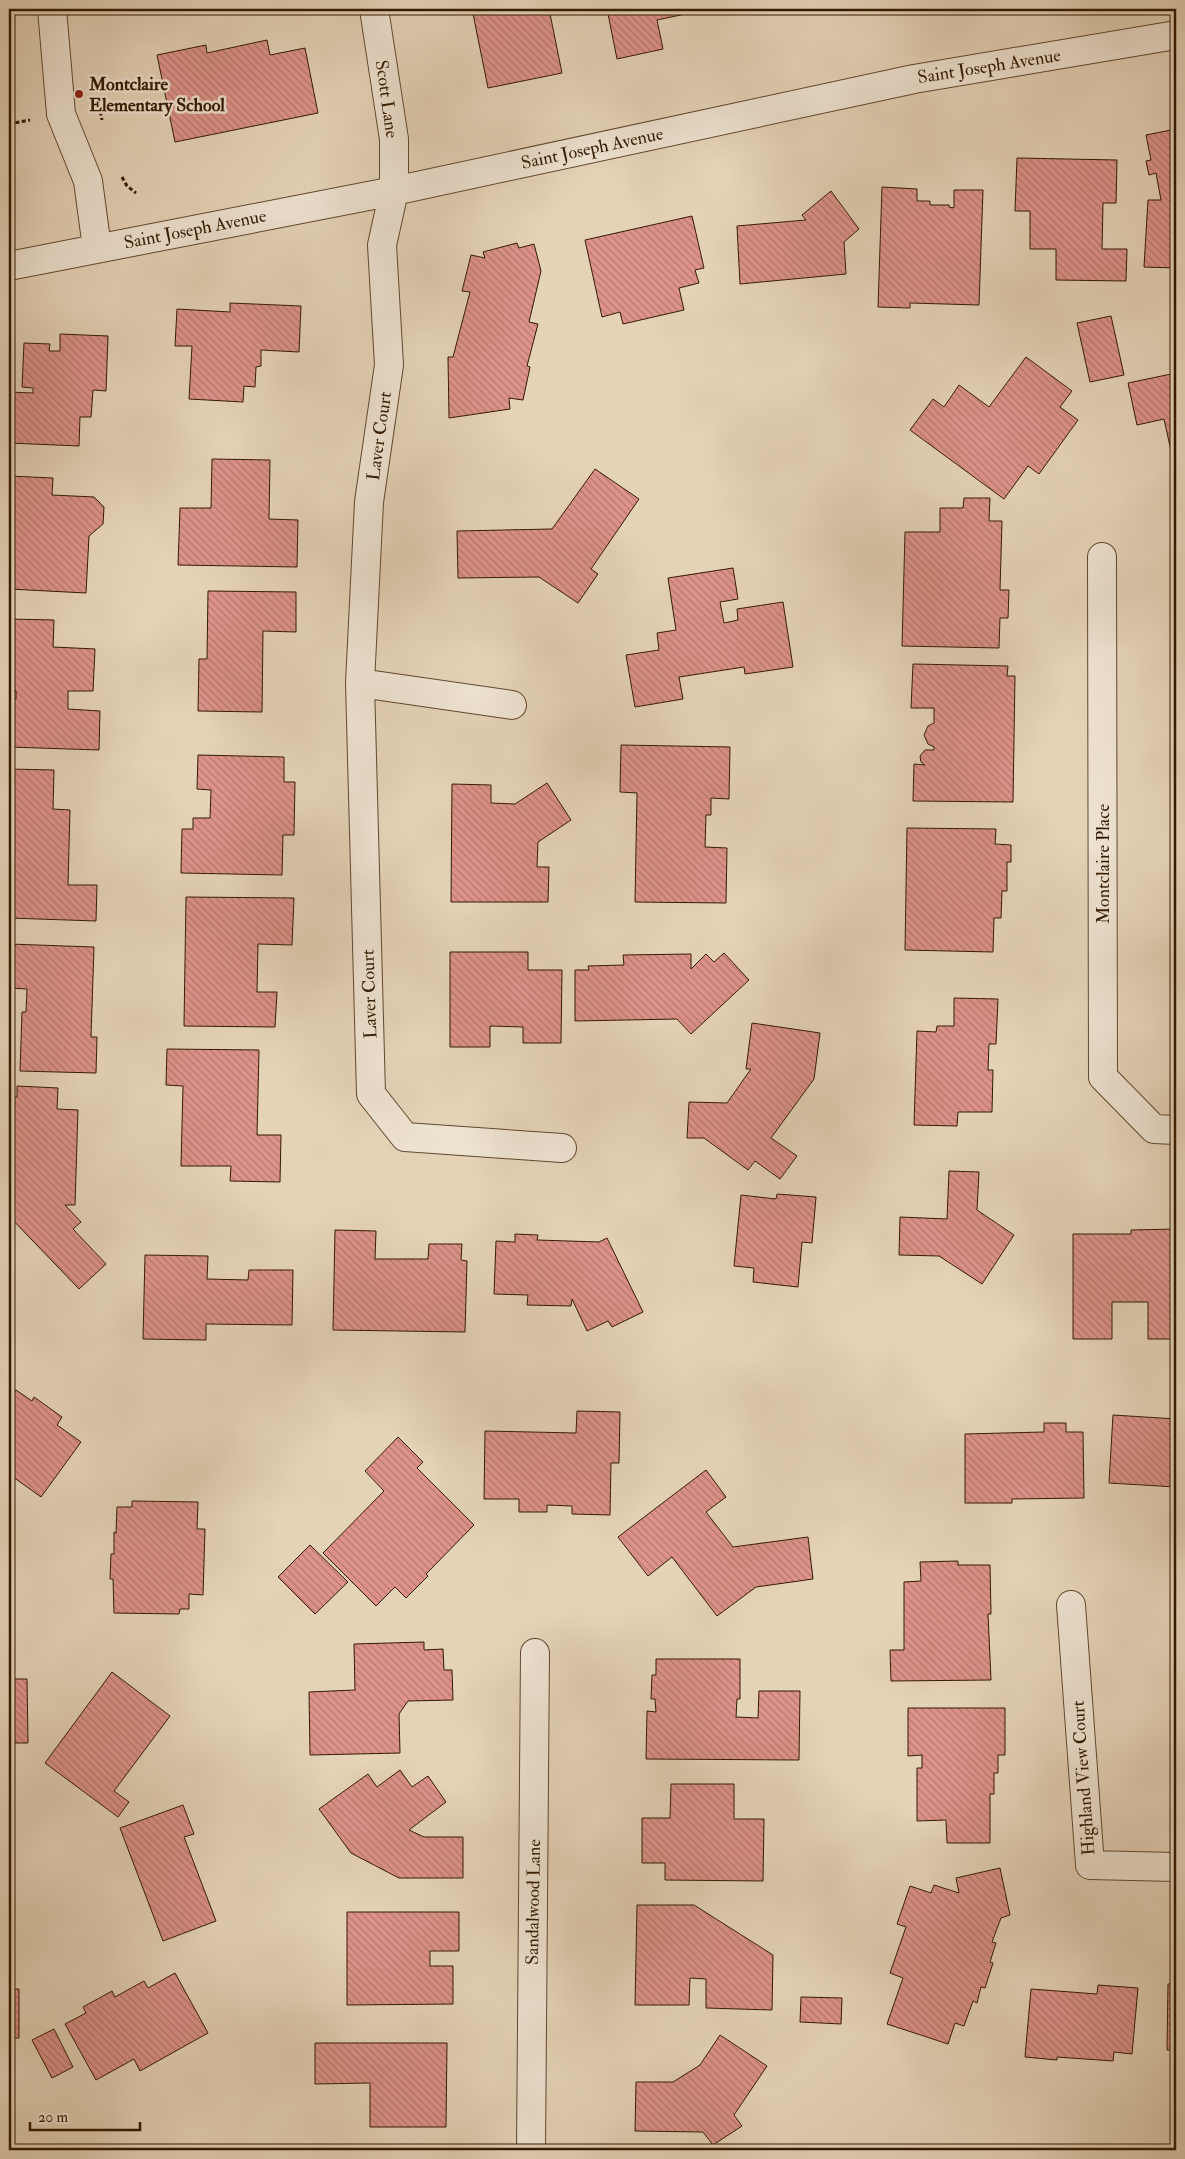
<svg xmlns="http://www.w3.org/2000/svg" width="1185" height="2159" viewBox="0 0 1185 2159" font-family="'IM FELL Double Pica',serif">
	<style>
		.building { fill: url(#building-back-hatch); stroke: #331a00 }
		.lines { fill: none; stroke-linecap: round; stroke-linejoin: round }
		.minor-casing { stroke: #60482e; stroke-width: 30 }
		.path { stroke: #331a00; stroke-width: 3; stroke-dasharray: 4 2.5; stroke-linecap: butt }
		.minor { stroke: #eee2d1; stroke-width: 28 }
		.poi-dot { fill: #8f2418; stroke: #eee2d1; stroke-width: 2 }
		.labels { text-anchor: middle; stroke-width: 5; stroke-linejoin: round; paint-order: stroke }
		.street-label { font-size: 18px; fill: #331a00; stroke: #eee2d1 }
		.poi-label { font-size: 18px; font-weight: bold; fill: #331a00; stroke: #eee2d1; text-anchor: start }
	</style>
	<defs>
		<pattern id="building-back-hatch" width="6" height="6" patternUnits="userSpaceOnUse" patternTransform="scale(1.25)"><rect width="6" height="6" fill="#de938b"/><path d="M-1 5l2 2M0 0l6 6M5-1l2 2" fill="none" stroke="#b5776f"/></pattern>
	</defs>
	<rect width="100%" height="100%" fill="#e5d3b8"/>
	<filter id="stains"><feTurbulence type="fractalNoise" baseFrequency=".004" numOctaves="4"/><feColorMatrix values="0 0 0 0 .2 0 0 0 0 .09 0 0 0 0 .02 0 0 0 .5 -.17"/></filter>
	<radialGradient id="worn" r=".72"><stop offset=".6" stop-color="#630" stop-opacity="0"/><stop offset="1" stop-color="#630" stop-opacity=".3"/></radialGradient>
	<path class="building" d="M472,9H549L562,73L488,88Z
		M607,9H709L657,20L663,49L617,59Z
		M267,40L270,55L305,48L318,113L175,142L157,55L206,45L207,53Z
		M1176,129V268L1144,267L1148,200H1161L1156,173L1149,175L1146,161L1151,160L1146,135Z
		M1017,158L1117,160L1116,203H1103L1102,249H1127L1126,281L1056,280V249H1030V211H1015Z
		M882,187L917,189V201H930V205H949V207L954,208V190H983L979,305L910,303V308L878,307Z
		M831,191L859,229L844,242L846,274L740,284L737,226L806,220L802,215Z
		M692,216L704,268L695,270L699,283L679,288L684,310L623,324L620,312L602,317L585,240Z
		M517,243L519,248L534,244L541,271L529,322L538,324L527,366L530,367L523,400L509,398L510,409L449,418L448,357H453L470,292L462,291L471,255L485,258L483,252Z
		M230,303L301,306L299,352L261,350V366L256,367L255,387L244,386L243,402L189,399L192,346H175L177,309L230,312Z
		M1111,316L1124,375L1090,382L1077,323Z
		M60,334L108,336L106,391L93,390L91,417H80L79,446L9,443V392L33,393V388L22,387L24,343L50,344L49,351H60Z
		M1026,357L1072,391L1060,407L1078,420L1039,474L1028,466L1004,499L910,430L933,399L944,407L959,385L989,407Z
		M1176,373V459L1173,460L1164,419L1137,425L1128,383Z
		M212,459L270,460L269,519L298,520L297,567L178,565L180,508H211Z
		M595,469L639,499L591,569L598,574L578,603L539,577L458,578L457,531L552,529Z
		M9,476L53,478L52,495L94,497L104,507L103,524L89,536L86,593L9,589V554L12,517L9,516Z
		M964,498H990L989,521H1002L1000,590H1009L1008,618H1000L999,648L902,646L905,532H940V508H963Z
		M733,568L738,599L720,602L724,623L738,620L737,609L783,602L793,667L745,674L744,667L679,677L683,699L635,707L626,655L659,650L657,633L676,630L668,578Z
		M208,591L296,592V632L263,631L262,712L198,711L199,659H207Z
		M9,619L54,620L53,647L95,649L93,691H68V709L100,711L99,750L9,747V699H16V691L9,690Z
		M913,664L1008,666L1007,676H1015L1013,802L913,801L914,764L925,765L921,762L920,756L925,750H934V747L928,744L924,735L928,726L934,723V708H911Z
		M621,745L730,747L729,799L711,798V815H706L705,847L727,848L726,903L635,902L637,793L620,792Z
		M198,755L284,757V782H295L294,835H283L282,875L181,873L182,829H193V818H210L211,790L197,789Z
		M9,769L54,770L53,809L70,810L68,885H97L96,921L9,918Z
		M547,783L571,820L538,842L537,867H549L548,902H451L452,784L491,785V803L515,804Z
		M907,828L996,829L995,844L1011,845V862H1007V891H1002L1001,918H994L993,952L905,950Z
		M186,897L294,898L292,945L258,944L257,992H277L275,1027L184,1026Z
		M9,944L94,947L91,1037H97L96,1073L20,1071L22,1012H26L27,989L9,988Z
		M450,952H528V970H562L561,1043H523V1027L490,1026V1047H450Z
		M724,953L749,980L691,1034L677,1019L575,1021V970H589L588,966L624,965L623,955L691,954V969L706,954L714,962Z
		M954,998L998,999L996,1044H989L988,1070H993L992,1112H958L957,1126L914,1125L917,1031L936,1032L937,1026H954Z
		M752,1023L820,1033L814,1079L771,1138L797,1156L780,1179L755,1161L748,1170L704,1138H687L689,1102L727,1103L751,1069H746Z
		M167,1049L259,1050L257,1135H281L280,1182L230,1181L231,1166H181L183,1086L166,1085Z
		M17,1086L58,1088L57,1109L78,1110L75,1205H65L81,1222L73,1229L106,1264L79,1289L9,1216L12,1136H9V1097H17Z
		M949,1171L979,1172L977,1210L1014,1235L982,1284L939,1256L899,1255L900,1217L947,1219Z
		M777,1194L816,1197L812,1243L802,1242L798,1287L753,1282L754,1268L734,1266L741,1195L776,1199Z
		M1176,1229V1339H1148V1302H1112V1339H1073V1234H1131V1230Z
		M335,1230L376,1231L375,1259H428L429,1244H462L461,1260L467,1261L465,1332L333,1330Z
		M515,1234L538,1235L537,1240L599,1242L607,1238L643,1312L612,1327L608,1321L587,1331L572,1299L571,1306L527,1305L528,1295L494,1294L496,1241L515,1242Z
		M145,1255L208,1256L207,1279L248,1280L249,1270H293L292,1325L206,1324V1340L143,1339Z
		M16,1390L32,1401L34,1397L62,1417L57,1425L81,1442L41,1497L9,1474V1400Z
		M577,1411L620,1412L619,1463H611L610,1515L572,1514V1506L547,1505V1512H519V1499H484L485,1431L576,1433Z
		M1113,1415L1176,1419V1487L1109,1483Z
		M1044,1423H1066V1432H1083L1084,1498L1012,1499V1503H965V1434L1044,1432Z
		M398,1437L423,1462L417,1468L474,1525L426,1574L428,1576L406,1598L395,1587L376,1606L323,1553L384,1491L365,1471Z
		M706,1470L726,1497L706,1512L733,1547L808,1537L813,1579L756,1587L717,1616L672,1557L648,1576L618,1537Z
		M132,1501L198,1502L197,1529H205L203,1595L189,1594V1609H180L179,1614L114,1613L113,1579H110L111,1554H114V1532L116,1533L117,1507H132Z
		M310,1545L348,1582L315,1614L278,1577Z
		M958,1561V1565H990L991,1614H988L991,1680L891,1681L890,1650H904V1582L921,1581L920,1562Z
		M424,1642V1650L443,1649L444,1670H452L453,1700L408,1701L399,1714L400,1753L310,1755L309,1692L355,1690L354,1644Z
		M656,1659H740V1699H737L736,1717L758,1718L759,1691H800L799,1760L646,1759L647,1711L656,1712L655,1699H651L652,1675H656Z
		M112,1672L170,1716L114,1791L129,1802L118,1817L45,1763Z
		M9,1679H27L28,1743H9Z
		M908,1708H1005V1755H998V1773H994V1794H990V1843H947L946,1820L917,1821V1768H922V1755L908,1756Z
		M400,1770L412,1787L428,1776L446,1802L409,1830L424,1837H463V1878H399L351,1853L319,1809L368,1774L377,1787Z
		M671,1784H734V1819H764L763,1881L665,1880V1863H642V1818H670Z
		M183,1805L194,1834L184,1837L216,1921L163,1941L120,1828Z
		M1000,1868L1010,1915L1001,1918L992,1942L996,1943L990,1962L993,1963L985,1988L981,1987L977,2003L973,2001L964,2026L955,2023L948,2044L887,2024L903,1978L890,1973L906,1927L897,1924L910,1886L931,1893L934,1885L959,1893L956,1878Z
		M637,1905H694L773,1955L772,2010L706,2008V1979L690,1978L689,2005H635Z
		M347,1912H459V1951H430V1966H453V2004L347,2005Z
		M175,1973L208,2033L140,2071L134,2059L96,2080L65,2024L86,2013L83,2007L112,1991L115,1997L144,1981L148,1988Z
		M1168,1984H1176V2050H1167Z
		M1098,1985L1138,1988L1132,2054L1114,2052L1113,2061L1057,2057V2060L1025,2057L1031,1989L1097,1994Z
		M9,1989H19V2038H9Z
		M801,1997L842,1998L841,2024L800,2022Z
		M54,2029L73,2067L52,2078L32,2040Z
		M720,2035L767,2066L734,2115L742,2126L713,2145L703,2132L635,2131L636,2082H673L700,2065Z
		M315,2043H447L446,2127H370V2083L315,2084Z"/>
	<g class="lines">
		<defs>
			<path id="minor" d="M52,9L61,114L88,181L97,248
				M374,9L394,139V191L382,245L389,365L369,502L360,683L371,1094L405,1137L562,1148
				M9,266L394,191L914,79L1176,35
				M1102,557L1103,1077L1154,1129L1176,1130
				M360,683L512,705
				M1071,1605L1090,1865L1176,1867
				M531,2150L535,1653"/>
		</defs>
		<use href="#minor" class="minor-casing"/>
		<path class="path" d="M93,107L99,105L102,120
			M9,124L30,120
			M122,177L127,186L136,193"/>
		<use href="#minor" class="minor"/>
	</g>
	<circle class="poi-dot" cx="79" cy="94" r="5"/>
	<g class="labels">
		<g class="street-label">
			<text transform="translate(989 66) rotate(-9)" y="6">Saint Joseph Avenue</text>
			<text transform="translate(387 99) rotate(82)" y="6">Scott Lane</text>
			<text transform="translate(592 148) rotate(-12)" y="6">Saint Joseph Avenue</text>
			<text transform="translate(195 229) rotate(-11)" y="6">Saint Joseph Avenue</text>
			<text transform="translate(379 436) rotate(-82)" y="6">Laver Court</text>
			<text transform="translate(1103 864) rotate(-90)" y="6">Montclaire Place</text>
			<text transform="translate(369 994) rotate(-92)" y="6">Laver Court</text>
			<text transform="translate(1083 1778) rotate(-94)" y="6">Highland View Court</text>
			<text transform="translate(533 1902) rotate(-89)" y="6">Sandalwood Lane</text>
		</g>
		<g class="poi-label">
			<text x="89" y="90">Montclaire<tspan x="89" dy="21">Elementary School</tspan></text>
		</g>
	</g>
	<rect width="1185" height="2159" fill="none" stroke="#e5d3b8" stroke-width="30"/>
	<rect x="10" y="10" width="1165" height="2139" fill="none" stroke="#331a00" stroke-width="2.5"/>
	<rect x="15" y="15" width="1155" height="2129" fill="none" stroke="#331a00"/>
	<path d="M30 2122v8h110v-8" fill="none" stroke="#331a00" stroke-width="2.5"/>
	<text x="38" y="2122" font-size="15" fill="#331a00" stroke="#eee2d1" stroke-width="4" paint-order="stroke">20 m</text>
	<rect width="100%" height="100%" filter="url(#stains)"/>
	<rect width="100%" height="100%" fill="url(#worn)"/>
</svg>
